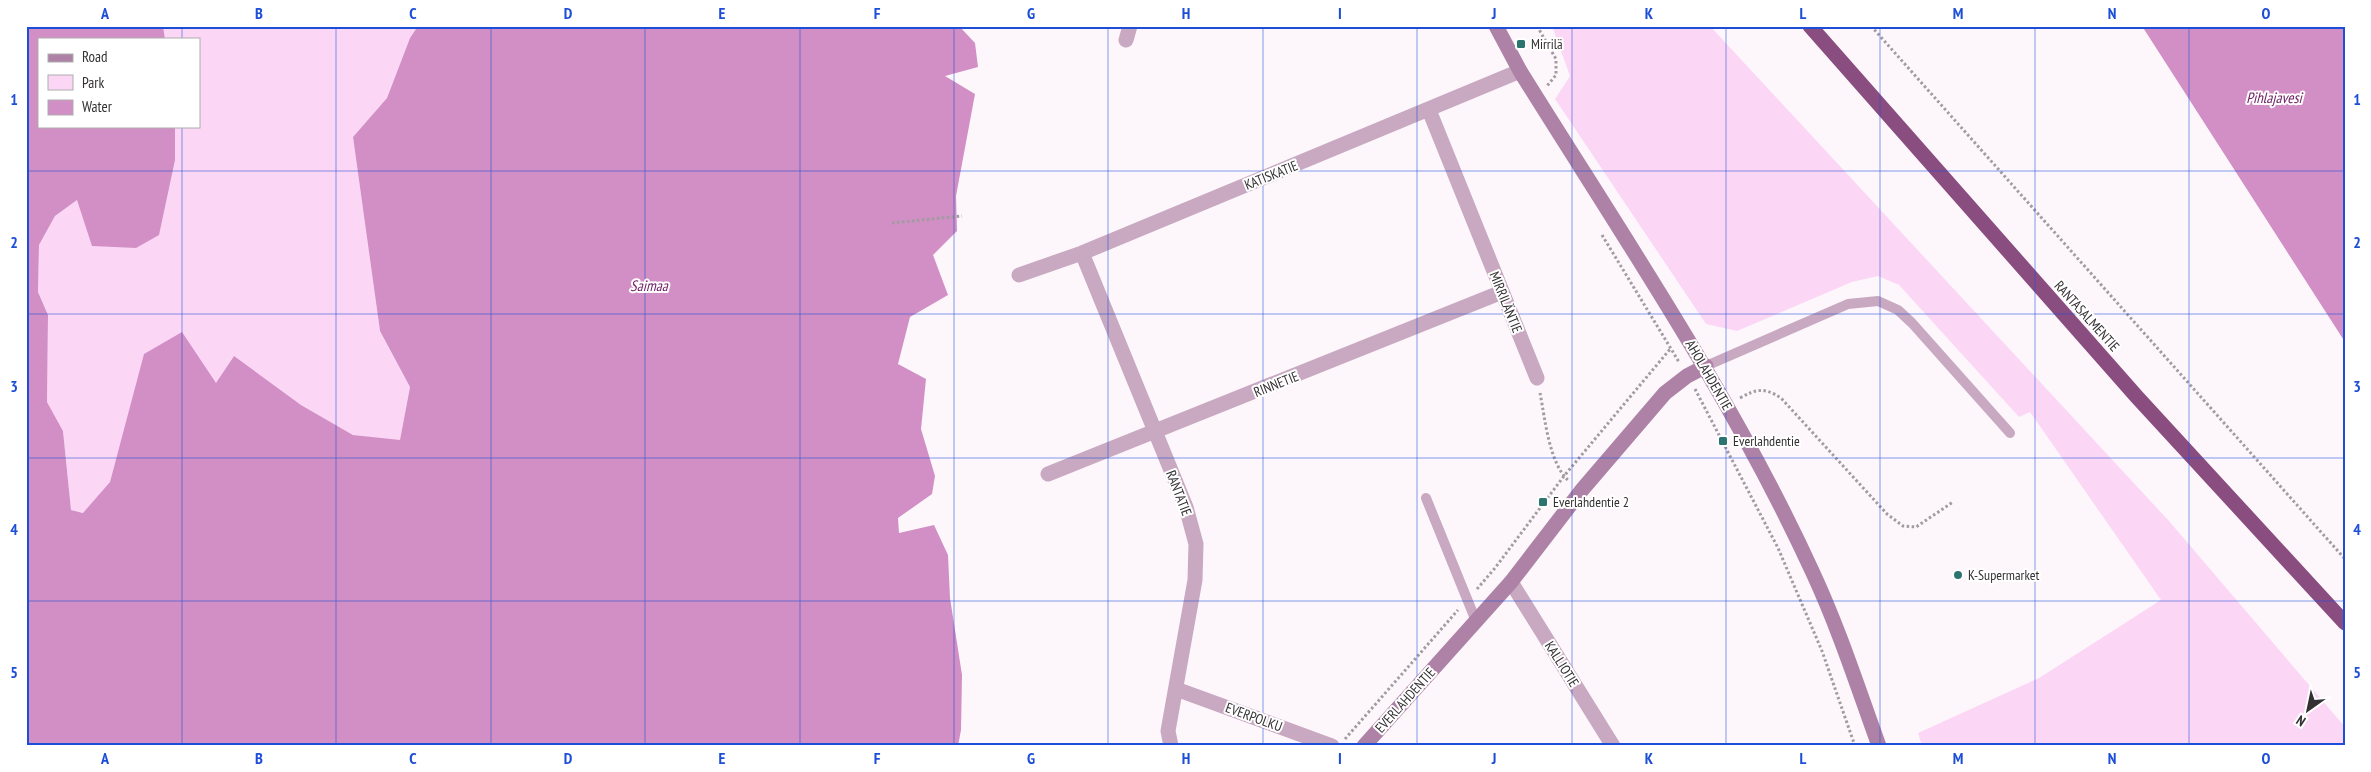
<svg xmlns="http://www.w3.org/2000/svg" width="2371" height="772" viewBox="0 0 2371 772" font-family="'PT Sans Narrow',sans-serif">
	<style>
		.green { fill: #fcd7f5 }
		.water { fill: #d18fc5 }
		.lines { fill: none; stroke-linecap: round; stroke-linejoin: round }
		.path { stroke: #a19ca0; stroke-width: 3; stroke-dasharray: 2.5 2.5; stroke-linecap: butt }
		.lane { stroke: #c8a9c1; stroke-width: 10 }
		.street { stroke: #c8a9c1; stroke-width: 15 }
		.secondary { stroke: #ae82a6; stroke-width: 15 }
		.highway { stroke: #8a4d80; stroke-width: 15 }
		.grid { fill: none; stroke: #1d4ed8; stroke-width: 1; stroke-opacity: 0.55 }
		.poi-dot { fill: #2b746f; stroke: #fff; stroke-width: 2 }
		.labels { text-anchor: middle; stroke-width: 4; stroke-linejoin: round; paint-order: stroke }
		.poi-label { font-size: 14px; fill: #343133; stroke: #fff; text-anchor: start }
		.street-label { font-size: 14px; fill: #343133; stroke: #fff }
		.water-label { font-size: 15px; font-style: italic; fill: #702366; stroke: #fff }
		.neatline { fill: none; stroke: #1d4ed8; stroke-width: 2 }
		.grid-label { font-size: 16px; text-anchor: middle; font-weight: bold; fill: #1d4ed8 }
	</style>
	<rect width="100%" height="100%" fill="#fdf7fc"/>
	<path class="green" d="M163,26H418L410,38L387,98L353,137L380,331L410,387L400,441L353,435L301,405L233,357L216,384L117,456L110,482L84,513L71,510L63,431L47,402L48,315L38,292L39,245L55,216L77,200L175,160V126H199V39H165Z
		M1552,26H1710L2169,521L2345,727V746H1922L1918,733L2039,678L2161,600L2030,412L2019,417L1899,285L1878,276L1852,282L1737,331L1706,324L1555,99L1570,76Z"/>
	<path class="water" d="M26,26H163L165,39H39V126H175V160L159,235L136,248L92,246L77,200L55,216L39,245L38,292L48,315L47,402L63,431L71,510L83,513L110,482L144,354L182,332L216,383L234,356L301,405L353,435L400,440L410,387L380,331L353,137L387,98L410,38L418,26H959L975,43L978,67L945,76L975,94L956,196L957,231L933,255L948,295L910,317L898,364L926,379L921,429L935,476L932,494L898,518L899,533L934,525L948,555L950,598L962,675L961,730L958,746H26Z
		M2142,26H2345V342Z"/>
	<g class="lines">
		<path class="path" d="M1537,26L1556,59V75L1547,86
			M1871,26L2345,559
			M892,223L962,216
			M1602,235L1679,362
			M1695,389L1778,548L1822,651L1855,746
			M1540,393C1545,418 1549,464 1569,481
			M1740,398C1756,389 1764,387 1781,398L1887,514L1903,526L1916,527L1953,502
			M1477,589L1495,568L1564,476L1671,348
			M1345,739L1458,610"/>
		<path class="lane" d="M1706,366L1848,304L1878,301L1898,310L1912,323L2010,433
			M1426,498L1476,621"/>
		<path class="street" d="M1126,40L1130,26
			M1429,110L1537,378
			M1082,253L1186,507L1196,544L1195,580L1168,731L1171,746
			M1019,275L1082,253L1520,71
			M1048,474L1502,292
			M1511,582L1613,746
			M1176,689L1332,746"/>
		<path class="secondary" d="M1496,26L1520,71C1622,235 1732,396 1813,573C1839,629 1858,688 1879,746
			M1364,746L1511,582L1581,491L1665,393L1687,376L1706,366"/>
		<path class="highway" d="M1810,26L2137,397L2345,623"/>
	</g>
	<path class="grid" d="M182,26V39M336,26V746M491,26V746M645,26V746M800,26V746M954,26V746M1108,26V746M1263,26V746M1417,26V746M1572,26V746M1726,26V746M1880,26V746M2035,26V746M2189,26V746M182,126V746M26,171H2345M26,314H2345M26,458H2345M26,601H2345"/>
	<g class="poi-dot">
		<rect x="1516" y="39" width="10" height="10" rx="2.5"/>
		<rect x="1718" y="436" width="10" height="10" rx="2.5"/>
		<rect x="1538" y="497" width="10" height="10" rx="2.5"/>
		<circle cx="1958" cy="575" r="5"/>
	</g>
	<g class="labels">
		<g class="poi-label">
			<text x="1531" y="49">Mirrilä</text>
			<text x="1733" y="446">Everlahdentie</text>
			<text x="1553" y="507">Everlahdentie 2</text>
			<text x="1968" y="580">K-Supermarket</text>
		</g>
		<g class="street-label">
			<text transform="translate(1271 175) rotate(-22)" y="5">KATISKATIE</text>
			<text transform="translate(1506 302) rotate(68)" y="5">MIRRILÄNTIE</text>
			<text transform="translate(2087 316) rotate(48)" y="5">RANTASALMENTIE</text>
			<text transform="translate(1709 375) rotate(60)" y="5">AHOLAHDENTIE</text>
			<text transform="translate(1276 384) rotate(-22)" y="5">RINNETIE</text>
			<text transform="translate(1179 493) rotate(69)" y="5">RANTATIE</text>
			<text transform="translate(1562 664) rotate(58)" y="5">KALLIOTIE</text>
			<text transform="translate(1405 700) rotate(-48)" y="5">EVERLAHDENTIE</text>
			<text transform="translate(1254 717) rotate(20)" y="5">EVERPOLKU</text>
		</g>
		<g class="water-label">
			<text x="2274" y="103">Pihlajavesi</text>
			<text x="649" y="291">Saimaa</text>
		</g>
	</g>
	<rect width="2371" height="772" fill="none" stroke="#ffffff" stroke-width="55"/>
	<rect x="38" y="38" width="162" height="90" fill="#ffffff" stroke="#aeadad"/>
	<rect x="48" y="54" width="25" height="8" fill="#ae82a6" stroke="#aeadad"/>
	<text x="82" y="62" font-size="15" fill="#343133">Road</text>
	<rect x="48" y="75" width="25" height="15" fill="#fcd7f5" stroke="#aeadad"/>
	<text x="82" y="88" font-size="15" fill="#343133">Park</text>
	<rect x="48" y="100" width="25" height="15" fill="#d18fc5" stroke="#aeadad"/>
	<text x="82" y="112" font-size="15" fill="#343133">Water</text>
	<g transform="translate(2308 710) rotate(213)" stroke="#ffffff" stroke-width="4" paint-order="stroke">
	<path d="M0-4L9 19L0 12L-9 19Z" fill="#343133"/>
	<text y="-8" font-size="14" font-weight="bold" text-anchor="middle" fill="#343133">N</text>
	</g>
	<rect x="28" y="28" width="2316" height="716" class="neatline"/>
	<g class="grid-label">
		<text x="105" y="19">A</text>
		<text x="259" y="19">B</text>
		<text x="413" y="19">C</text>
		<text x="568" y="19">D</text>
		<text x="722" y="19">E</text>
		<text x="877" y="19">F</text>
		<text x="1031" y="19">G</text>
		<text x="1186" y="19">H</text>
		<text x="1340" y="19">I</text>
		<text x="1494" y="19">J</text>
		<text x="1649" y="19">K</text>
		<text x="1803" y="19">L</text>
		<text x="1958" y="19">M</text>
		<text x="2112" y="19">N</text>
		<text x="2266" y="19">O</text>
		<text x="14" y="105">1</text>
		<text x="2357" y="105">1</text>
		<text x="14" y="248">2</text>
		<text x="2357" y="248">2</text>
		<text x="14" y="392">3</text>
		<text x="2357" y="392">3</text>
		<text x="14" y="535">4</text>
		<text x="2357" y="535">4</text>
		<text x="14" y="678">5</text>
		<text x="2357" y="678">5</text>
		<text x="105" y="764">A</text>
		<text x="259" y="764">B</text>
		<text x="413" y="764">C</text>
		<text x="568" y="764">D</text>
		<text x="722" y="764">E</text>
		<text x="877" y="764">F</text>
		<text x="1031" y="764">G</text>
		<text x="1186" y="764">H</text>
		<text x="1340" y="764">I</text>
		<text x="1494" y="764">J</text>
		<text x="1649" y="764">K</text>
		<text x="1803" y="764">L</text>
		<text x="1958" y="764">M</text>
		<text x="2112" y="764">N</text>
		<text x="2266" y="764">O</text>
	</g>
</svg>
